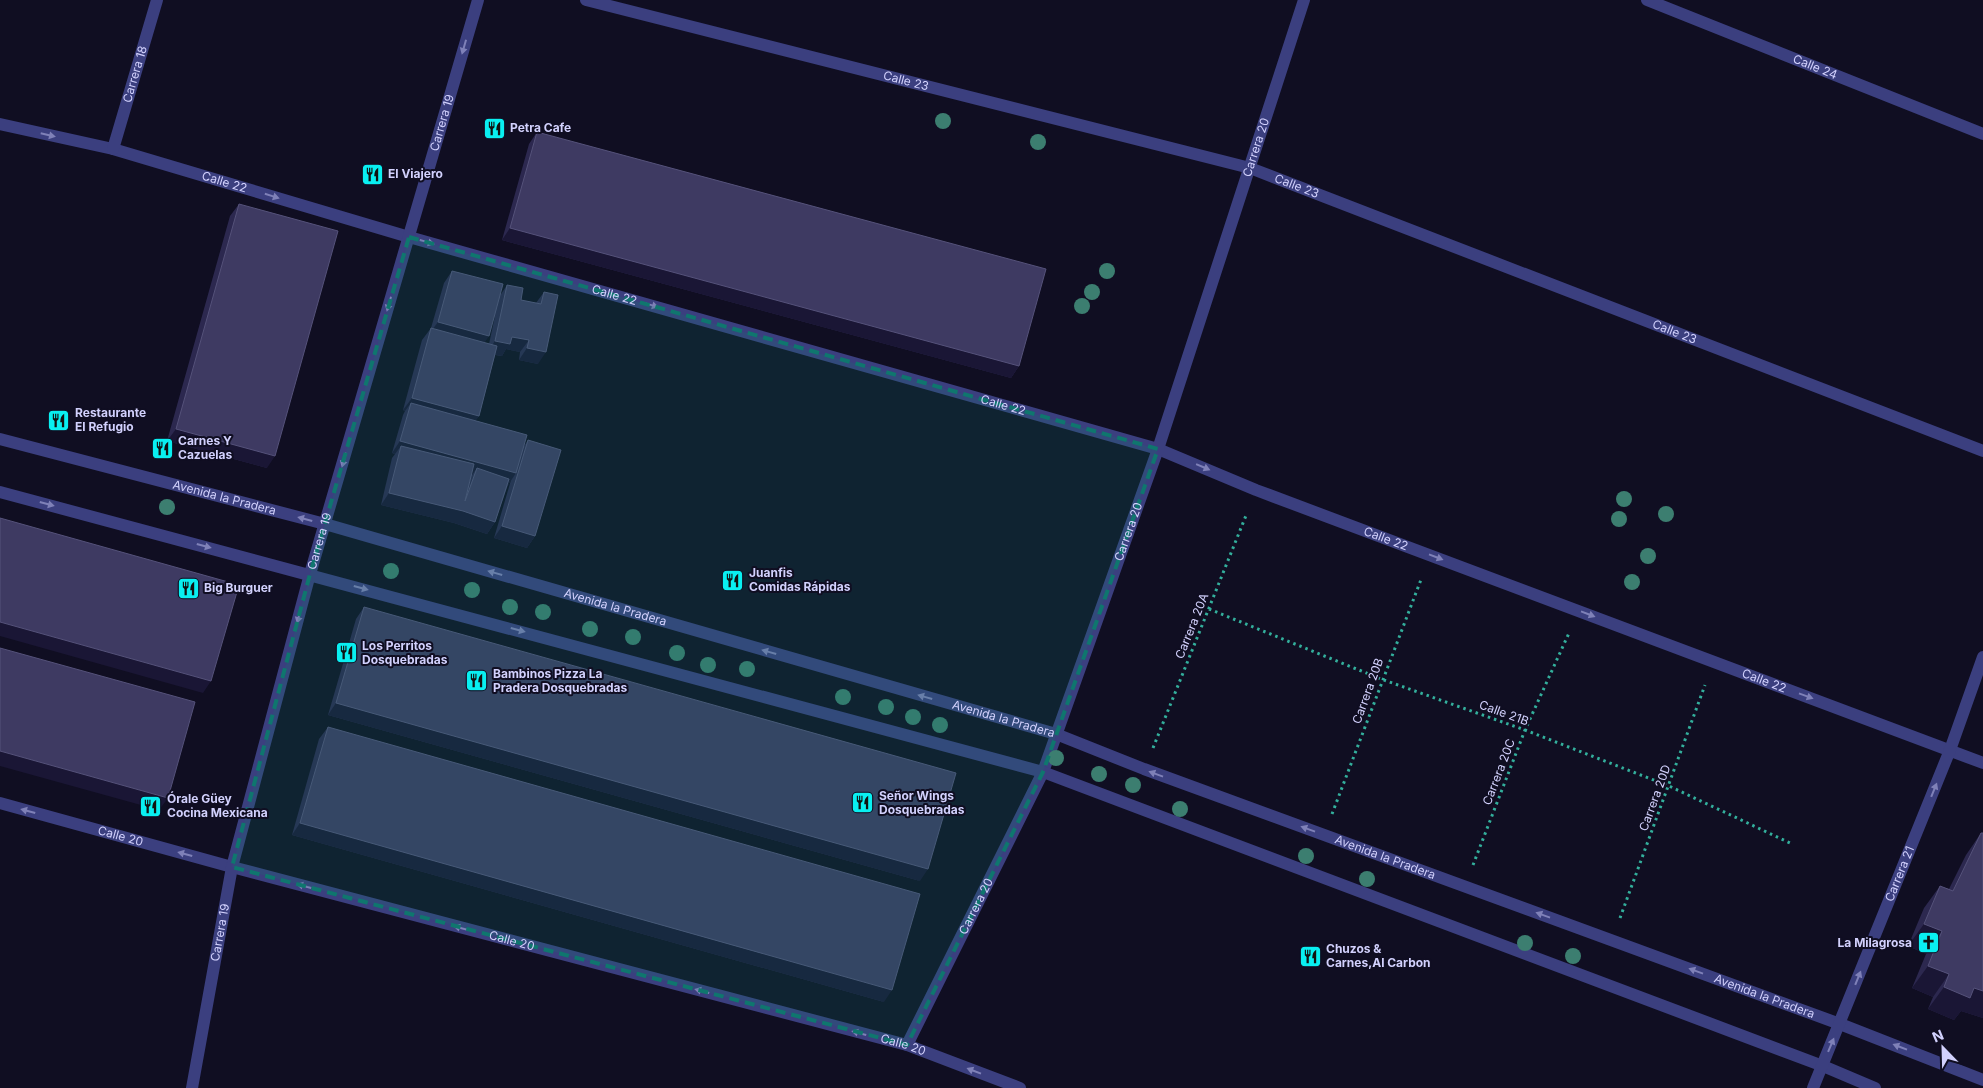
<svg xmlns="http://www.w3.org/2000/svg" width="1983" height="1088" viewBox="0 0 1983 1088" font-family="Inter,sans-serif">
	<style>
		.lines { fill: none; stroke-linecap: round; stroke-linejoin: round }
		.path { stroke: #33af9c; stroke-width: 3; stroke-dasharray: 2.5 4; stroke-linecap: butt }
		.minor { stroke: #3b3f7f; stroke-width: 12 }
		.tertiary { stroke: #3b3f7f; stroke-width: 12 }
		.tree { fill: #3c7e70 }
		.wall { fill: #2c284f; fill-rule: evenodd }
		.shaded-wall { fill: #1a1635 }
		.building { fill: #3e3a62; stroke: #55527a }
		.oneway { fill: #7f81b8 }
		.marked { fill: #0f766e; fill-opacity: 0.2; stroke: #0f766e; stroke-width: 4; stroke-dasharray: 10 6; stroke-linejoin: round }
		.labels { text-anchor: middle; stroke-width: 4; stroke-linejoin: round; paint-order: stroke }
		.street-label { font-size: 12px; fill: #d2d1fd; stroke: #100e22 }
		.poi-label { font-size: 12px; font-weight: bold; fill: #d2d1fd; stroke: #100e22; text-anchor: start }
	</style>
	<rect width="100%" height="100%" fill="#100e22"/>
	<g class="lines">
		<path class="path" d="M1209,609L1381,679L1525,730L1669,786L1790,843
			M1153,748L1247,513
			M1332,814L1422,577
			M1473,865L1525,730L1569,633
			M1620,918L1705,685"/>
		<g class="minor">
			<path id="s1" d="M586,0L1250,168L1983,451"/>
			<path id="s2" d="M1647,0L1983,134"/>
			<path id="s3" d="M0,124L113,149L409,237L1158,449L1256,490L1983,763"/>
			<path id="s4" d="M113,149L157,0"/>
			<path id="s5" d="M0,803L232,867L907,1045L1020,1088"/>
			<path id="s6" d="M907,1045L1043,772L1158,449L1304,0"/>
			<path id="s7" d="M192,1088L232,867L310,574L478,0"/>
		</g>
		<g class="tertiary">
			<path id="s8" d="M0,439L325,524L1056,734L1144,769L1840,1024L1983,1080"/>
			<path d="M0,492L1043,772L1823,1066L1875,1088"/>
			<path id="s9" d="M1813,1088L1950,750L1983,657"/>
		</g>
	</g>
	<g class="tree">
		<circle cx="943" cy="121" r="8"/>
		<circle cx="1038" cy="142" r="8"/>
		<circle cx="1107" cy="271" r="8"/>
		<circle cx="1092" cy="292" r="8"/>
		<circle cx="1082" cy="306" r="8"/>
		<circle cx="1624" cy="499" r="8"/>
		<circle cx="167" cy="507" r="8"/>
		<circle cx="1666" cy="514" r="8"/>
		<circle cx="1619" cy="519" r="8"/>
		<circle cx="1648" cy="556" r="8"/>
		<circle cx="391" cy="571" r="8"/>
		<circle cx="1632" cy="582" r="8"/>
		<circle cx="472" cy="590" r="8"/>
		<circle cx="510" cy="607" r="8"/>
		<circle cx="543" cy="612" r="8"/>
		<circle cx="590" cy="629" r="8"/>
		<circle cx="633" cy="637" r="8"/>
		<circle cx="677" cy="653" r="8"/>
		<circle cx="708" cy="665" r="8"/>
		<circle cx="747" cy="669" r="8"/>
		<circle cx="843" cy="697" r="8"/>
		<circle cx="886" cy="707" r="8"/>
		<circle cx="913" cy="717" r="8"/>
		<circle cx="940" cy="725" r="8"/>
		<circle cx="1056" cy="758" r="8"/>
		<circle cx="1099" cy="774" r="8"/>
		<circle cx="1133" cy="785" r="8"/>
		<circle cx="1180" cy="809" r="8"/>
		<circle cx="1306" cy="856" r="8"/>
		<circle cx="1367" cy="879" r="8"/>
		<circle cx="1525" cy="943" r="8"/>
		<circle cx="1573" cy="956" r="8"/>
	</g>
	<path class="wall" d="M537,132L1019,366L1011,378L502,240L529,144Z
		M239,204L267,468L167,441L230,216Z
		M452,271L501,294L507,285L521,300L536,303L544,292L538,364L519,360L520,352L506,349L502,356L495,355L479,416L475,421L524,446L528,440L535,536L527,548L494,538L511,480L508,485L495,522L487,534L454,523L381,505L392,458L395,454L392,453L403,415L405,411L403,410L422,340L431,328L444,283ZM495,316L489,344L484,343Z
		M364,607L920,881L328,715L356,619Z
		M328,727L884,1002L292,835L319,739Z
		M1981,833H1983V1018L1961,1011L1954,1020L1928,1009L1933,997L1912,988L1926,954L1908,946L1924,908L1940,886L1949,889L1966,855Z"/>
	<path class="shaded-wall" d="M510,228L1019,366L1011,378L502,240Z
		M438,322L489,336L481,348L429,334Z
		M512,337L529,340L520,352L506,349L502,356L487,353L495,341Z
		M527,348L546,352L538,364L519,360Z
		M412,398L479,416L470,428L411,403L405,411L403,410Z
		M176,429L275,456L267,468L167,441Z
		M400,441L516,473L508,485L477,468L472,475L399,455L401,446L395,454L392,453Z
		M389,493L463,511L495,522L487,534L454,523L381,505Z
		M502,526L535,536L527,548L494,538Z
		M0,622L211,681L203,693L0,636Z
		M336,703L928,869L920,881L328,715Z
		M0,751L168,798L159,810L0,766Z
		M300,823L892,990L884,1002L292,835Z
		M1924,924L1942,931L1926,954L1908,946Z
		M1928,966L1949,974L1933,997L1912,988Z
		M1944,987L1974,988L1983,991V1018L1961,1011L1954,1020L1928,1009Z"/>
	<path class="building" d="M537,132L1046,269L1019,366L510,228Z
		M239,204L338,231L275,456L176,429Z
		M452,271L503,284L489,336L438,322Z
		M507,285L523,288L521,300L541,304L544,292L558,295L546,352L527,348L529,340L512,337L510,344L495,341Z
		M431,328L497,346L479,416L412,398Z
		M411,403L527,435L516,473L400,441Z
		M528,440L561,450L535,536L502,526Z
		M401,446L474,464L465,501L477,468L509,479L495,522L463,511L389,493Z
		M0,518L239,585L211,681L0,622Z
		M364,607L956,773L928,869L336,703Z
		M0,648L195,702L168,798L0,751Z
		M328,727L920,894L892,990L300,823Z
		M1981,833H1983V991L1974,988L1970,998L1944,987L1949,974L1928,966L1942,931L1924,924L1940,886L1953,891Z"/>
	<defs><path id="oneway-solid" d="M-6-.8H1V-3.2L6.5 0L1 3.2V.8H-6Z" transform="scale(1.25)"/></defs>
	<g class="oneway">
		<use href="#oneway-solid" transform="translate(464 47) rotate(106)"/>
		<use href="#oneway-solid" transform="translate(48 135) rotate(13)"/>
		<use href="#oneway-solid" transform="translate(272 196) rotate(17)"/>
		<use href="#oneway-solid" transform="translate(427 242) rotate(16)"/>
		<use href="#oneway-solid" transform="translate(389 304) rotate(106)"/>
		<use href="#oneway-solid" transform="translate(651 305) rotate(16)"/>
		<use href="#oneway-solid" transform="translate(344 460) rotate(106)"/>
		<use href="#oneway-solid" transform="translate(1203 467) rotate(23)"/>
		<use href="#oneway-solid" transform="translate(47 504) rotate(15)"/>
		<use href="#oneway-solid" transform="translate(305 519) rotate(-165)"/>
		<use href="#oneway-solid" transform="translate(204 546) rotate(15)"/>
		<use href="#oneway-solid" transform="translate(1436 557) rotate(21)"/>
		<use href="#oneway-solid" transform="translate(495 573) rotate(-164)"/>
		<use href="#oneway-solid" transform="translate(361 588) rotate(15)"/>
		<use href="#oneway-solid" transform="translate(1588 614) rotate(21)"/>
		<use href="#oneway-solid" transform="translate(299 616) rotate(105)"/>
		<use href="#oneway-solid" transform="translate(518 630) rotate(15)"/>
		<use href="#oneway-solid" transform="translate(769 652) rotate(-164)"/>
		<use href="#oneway-solid" transform="translate(1806 696) rotate(20)"/>
		<use href="#oneway-solid" transform="translate(925 697) rotate(-164)"/>
		<use href="#oneway-solid" transform="translate(1156 774) rotate(-160)"/>
		<use href="#oneway-solid" transform="translate(1934 790) rotate(-68)"/>
		<use href="#oneway-solid" transform="translate(28 811) rotate(-165)"/>
		<use href="#oneway-solid" transform="translate(1308 829) rotate(-160)"/>
		<use href="#oneway-solid" transform="translate(185 854) rotate(-165)"/>
		<use href="#oneway-solid" transform="translate(304 886) rotate(-165)"/>
		<use href="#oneway-solid" transform="translate(1543 915) rotate(-160)"/>
		<use href="#oneway-solid" transform="translate(461 928) rotate(-165)"/>
		<use href="#oneway-solid" transform="translate(1696 971) rotate(-160)"/>
		<use href="#oneway-solid" transform="translate(1858 978) rotate(-68)"/>
		<use href="#oneway-solid" transform="translate(702 991) rotate(-165)"/>
		<use href="#oneway-solid" transform="translate(859 1033) rotate(-165)"/>
		<use href="#oneway-solid" transform="translate(1831 1045) rotate(-67)"/>
		<use href="#oneway-solid" transform="translate(1900 1047) rotate(-159)"/>
		<use href="#oneway-solid" transform="translate(974 1071) rotate(-159)"/>
	</g>
	<path class="marked" d="M409,237L1158,449L1043,772L907,1045L232,867L310,574Z"/>
	<defs>
		<symbol id="restaurant-square" viewBox="-11 -11 22 22"><rect x="-9" y="-9" width="18" height="18" rx="4" fill="#09eff1" stroke="#100e22"/><path d="M-5-6h1v4h1v-4h1v4h1v-4h1v5L-1.5 .5V6h-2V.5L-5-1ZM5-6V6H3V1.5H1.5Q1.5-4 5-6Z" fill="#111"/></symbol>
		<symbol id="church-square" viewBox="-11 -11 22 22"><rect x="-9" y="-9" width="18" height="18" rx="4" fill="#09eff1" stroke="#100e22"/><path d="M-1.2-6h2.4v3.5h3.3v2.4h-3.3V6h-2.4V-.1h-3.3v-2.4h3.3Z" fill="#111"/></symbol>
	</defs>
	<g fill-rule="evenodd">
		<use href="#restaurant-square" x="482" y="116" width="25" height="25"/>
		<use href="#restaurant-square" x="360" y="162" width="25" height="25"/>
		<use href="#restaurant-square" x="46" y="408" width="25" height="25"/>
		<use href="#restaurant-square" x="150" y="436" width="25" height="25"/>
		<use href="#restaurant-square" x="720" y="568" width="25" height="25"/>
		<use href="#restaurant-square" x="176" y="576" width="25" height="25"/>
		<use href="#restaurant-square" x="334" y="640" width="25" height="25"/>
		<use href="#restaurant-square" x="464" y="668" width="25" height="25"/>
		<use href="#restaurant-square" x="850" y="790" width="25" height="25"/>
		<use href="#restaurant-square" x="138" y="794" width="25" height="25"/>
		<use href="#church-square" x="1916" y="930" width="25" height="25"/>
		<use href="#restaurant-square" x="1298" y="944" width="25" height="25"/>
	</g>
	<g class="labels">
		<g class="street-label">
			<text dy="4" stroke="none"><textPath href="#s2" startOffset="181">Calle 24</textPath></text>
			<text dy="4" stroke="none"><textPath href="#s4" startOffset="78">Carrera 18</textPath></text>
			<text dy="4" stroke="none"><textPath href="#s1" startOffset="330">Calle 23</textPath></text>
			<text dy="4" stroke="none"><textPath href="#s7" startOffset="998">Carrera 19</textPath></text>
			<text dy="4" stroke="none"><textPath href="#s6" startOffset="965">Carrera 20</textPath></text>
			<text dy="4" stroke="none"><textPath href="#s3" startOffset="232">Calle 22</textPath></text>
			<text dy="4" stroke="none"><textPath href="#s1" startOffset="735">Calle 23</textPath></text>
			<text dy="4" stroke="none"><textPath href="#s3" startOffset="638">Calle 22</textPath></text>
			<text dy="4" stroke="none"><textPath href="#s1" startOffset="1140">Calle 23</textPath></text>
			<text dy="4" stroke="none"><textPath href="#s3" startOffset="1042">Calle 22</textPath></text>
			<text dy="4" stroke="none"><textPath href="#s8" startOffset="232">Avenida la Pradera</textPath></text>
			<text dy="4" stroke="none"><textPath href="#s6" startOffset="560">Carrera 20</textPath></text>
			<text dy="4" stroke="none"><textPath href="#s3" startOffset="1448">Calle 22</textPath></text>
			<text dy="4" stroke="none"><textPath href="#s7" startOffset="562">Carrera 19</textPath></text>
			<text dy="4" stroke="none"><textPath href="#s8" startOffset="638">Avenida la Pradera</textPath></text>
			<text transform="translate(1192 626) rotate(-68)" y="4">Carrera 20A</text>
			<text dy="4" stroke="none"><textPath href="#s3" startOffset="1852">Calle 22</textPath></text>
			<text transform="translate(1368 691) rotate(-70)" y="4">Carrera 20B</text>
			<text transform="translate(1504 713) rotate(20)" y="4">Calle 21B</text>
			<text dy="4" stroke="none"><textPath href="#s8" startOffset="1042">Avenida la Pradera</textPath></text>
			<text transform="translate(1499 772) rotate(-69)" y="4">Carrera 20C</text>
			<text transform="translate(1655 798) rotate(-70)" y="4">Carrera 20D</text>
			<text dy="4" stroke="none"><textPath href="#s5" startOffset="125">Calle 20</textPath></text>
			<text dy="4" stroke="none"><textPath href="#s8" startOffset="1448">Avenida la Pradera</textPath></text>
			<text dy="4" stroke="none"><textPath href="#s9" startOffset="231">Carrera 21</textPath></text>
			<text dy="4" stroke="none"><textPath href="#s6" startOffset="155">Carrera 20</textPath></text>
			<text dy="4" stroke="none"><textPath href="#s7" startOffset="158">Carrera 19</textPath></text>
			<text dy="4" stroke="none"><textPath href="#s5" startOffset="530">Calle 20</textPath></text>
			<text dy="4" stroke="none"><textPath href="#s8" startOffset="1852">Avenida la Pradera</textPath></text>
			<text dy="4" stroke="none"><textPath href="#s5" startOffset="935">Calle 20</textPath></text>
		</g>
		<g class="poi-label">
			<text x="510" y="132">Petra Cafe</text>
			<text x="388" y="178">El Viajero</text>
			<text x="75" y="417">Restaurante<tspan x="75" dy="14">El Refugio</tspan></text>
			<text x="178" y="445">Carnes Y<tspan x="178" dy="14">Cazuelas</tspan></text>
			<text x="749" y="577">Juanfis<tspan x="749" dy="14">Comidas Rápidas</tspan></text>
			<text x="204" y="592">Big Burguer</text>
			<text x="362" y="650">Los Perritos<tspan x="362" dy="14">Dosquebradas</tspan></text>
			<text x="493" y="678">Bambinos Pizza La<tspan x="493" dy="14">Pradera Dosquebradas</tspan></text>
			<text x="879" y="800">Señor Wings<tspan x="879" dy="14">Dosquebradas</tspan></text>
			<text x="167" y="803">Órale Güey<tspan x="167" dy="14">Cocina Mexicana</tspan></text>
			<text x="1912" y="947" text-anchor="end">La Milagrosa</text>
			<text x="1326" y="953">Chuzos &amp;<tspan x="1326" dy="14">Carnes,Al Carbon</tspan></text>
		</g>
	</g>
	<g transform="translate(1943 1048) rotate(337)" stroke="#100e22" stroke-width="4" paint-order="stroke">
	<path d="M0-4L9 19L0 12L-9 19Z" fill="#d2d1fd"/>
	<text y="-8" font-size="14" font-weight="bold" text-anchor="middle" fill="#d2d1fd">N</text>
	</g>
</svg>
